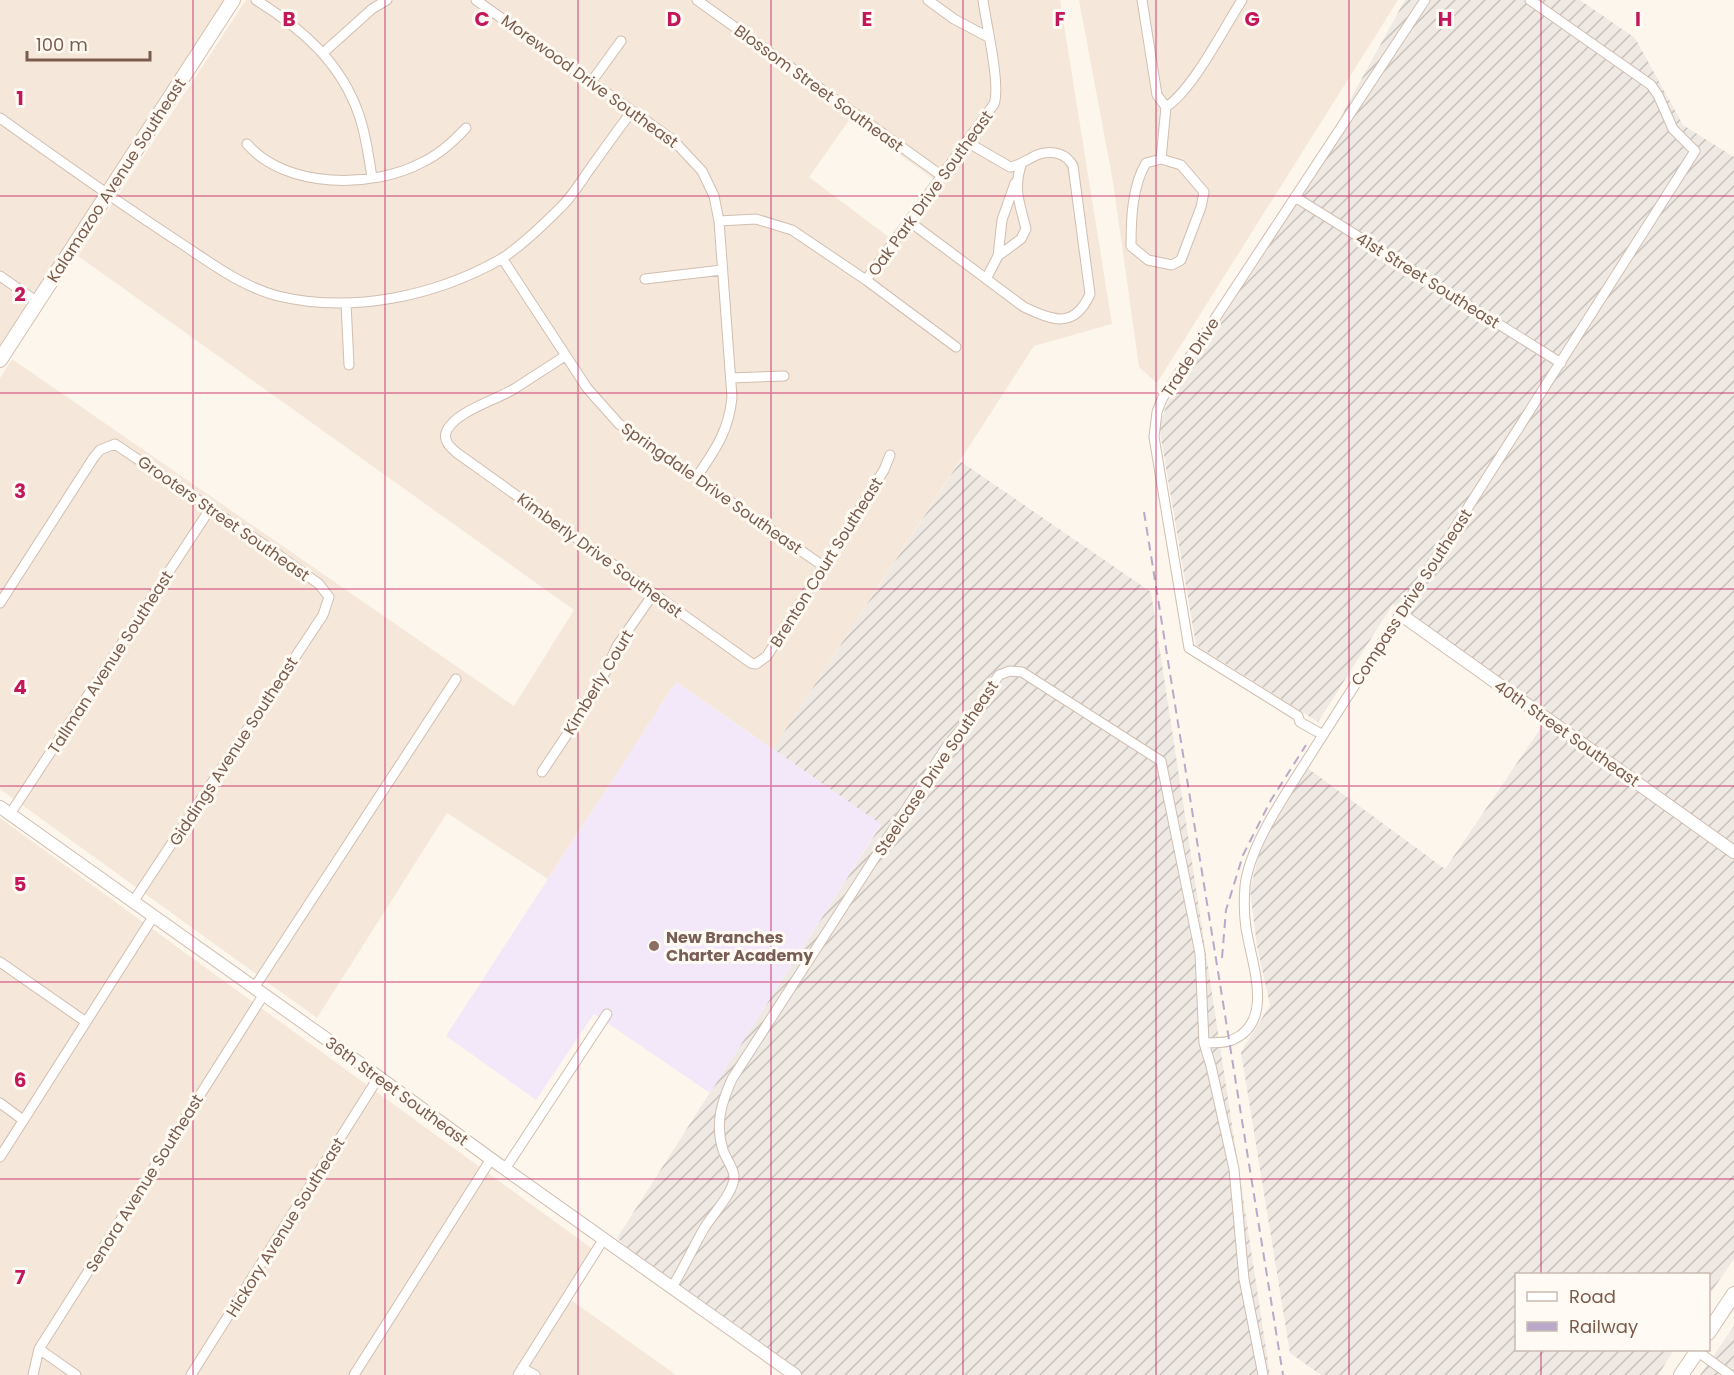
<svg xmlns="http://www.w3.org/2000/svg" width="1734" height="1375" viewBox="0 0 1734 1375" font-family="Poppins,sans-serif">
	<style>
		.residential { fill: #f5e8da; fill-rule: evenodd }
		.industrial { fill: url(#industrial-furrows) }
		.education { fill: #f3e8fa }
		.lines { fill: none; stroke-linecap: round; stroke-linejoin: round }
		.minor-casing { stroke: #d1beb0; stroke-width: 11 }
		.tertiary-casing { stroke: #d1beb0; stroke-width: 14 }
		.secondary-casing { stroke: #d6c0b0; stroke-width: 16 }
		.minor { stroke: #fff; stroke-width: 9 }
		.tertiary { stroke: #fff; stroke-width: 12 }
		.secondary { stroke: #fff; stroke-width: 14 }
		.rail { stroke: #b9a8c9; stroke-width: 2; stroke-dasharray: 9 6; stroke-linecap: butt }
		.grid { fill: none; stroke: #c2185b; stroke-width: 1.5; stroke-opacity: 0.55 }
		.education-dot { fill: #8d6e63; stroke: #fffaf3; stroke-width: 2 }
		.labels { text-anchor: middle; stroke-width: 6; stroke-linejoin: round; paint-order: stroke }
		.street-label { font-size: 16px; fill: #7a5c4d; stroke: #fffaf3 }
		.education-label { font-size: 16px; font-weight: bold; fill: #785e54; stroke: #fffaf3; text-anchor: start }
		.grid-label { font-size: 20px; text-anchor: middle; font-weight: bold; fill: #c2185b; stroke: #fffaf3; stroke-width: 6; stroke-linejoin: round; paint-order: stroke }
	</style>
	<defs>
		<pattern id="industrial-furrows" width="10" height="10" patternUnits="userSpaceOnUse" patternTransform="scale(1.5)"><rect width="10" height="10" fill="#efe9e4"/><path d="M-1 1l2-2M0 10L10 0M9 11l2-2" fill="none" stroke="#c7c0bb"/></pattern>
	</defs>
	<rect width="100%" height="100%" fill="#fdf6ec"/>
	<path class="residential" d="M0,0H226L0,349Z
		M246,0H1060L1112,324L1034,346L773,749L676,682L548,879L447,813L317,1018L0,789V378L12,359L514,706L574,610L78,256ZM850,119L942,185L898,244L809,177Z
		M1079,0H1398L1157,383L1139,367L1113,182Z
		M0,818L594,1250L564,1295L676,1375H0Z"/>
	<path class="industrial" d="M1405,0H1580L1635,38L1683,125L1734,157V1259L1709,1295L1708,1274H1516V1350H1674L1658,1375H1321L1290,1353L1241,1052L1270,1005L1257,946L1250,890L1258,858L1276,815L1306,767L1445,869L1551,713L1393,604L1318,722L1196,645L1159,426L1167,404L1288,213Z
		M960,461L1151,592L1270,1375H798L672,1287L617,1238L881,825L773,749Z
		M1734,1326V1375H1700L1705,1368Z"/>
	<path class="education" d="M676,682L881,824L710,1093L594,1014L536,1100L446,1036Z"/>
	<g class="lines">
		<defs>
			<path id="minor" d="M256,0C301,28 341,62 359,115C366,135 369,157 372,178
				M476,0L673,140L702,171L714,196L719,221L732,397C729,431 715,450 696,478
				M697,0L942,176
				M928,0L954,19L988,37
				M1142,0L1157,95L1166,107
				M323,53L372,9L387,0
				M592,81L621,41
				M1166,107C1192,91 1224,28 1242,0
				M0,118C60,161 120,204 182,244C212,264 243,287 278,296C352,314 436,296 501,259C520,247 543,225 559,209C570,199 579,185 587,173C602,152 617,131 632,111
				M247,144C286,189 373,189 423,162C440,154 453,142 466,128
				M1161,159L1181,165L1204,192L1201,207L1181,260L1172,265L1148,260L1131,246C1131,220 1132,186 1146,163Z
				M1161,159L1166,107
				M1295,197L1561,363
				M719,221L756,219L792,230L866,280L956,347
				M910,222L1024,307C1052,320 1074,330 1090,294L1073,166C1067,154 1053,150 1040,154C1029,157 1023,165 1010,167L967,142
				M998,256L1002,220L1015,183
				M502,258L587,388L619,424L823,566
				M0,276L36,301
				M645,279L722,270
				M986,279L998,256L1021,239L1026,229C1020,204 1013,190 1021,165
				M866,280L994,104C1001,85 986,24 983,0
				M346,303L349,365
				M565,356C548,367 531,378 514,389C496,400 457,411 447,430C442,440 450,447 457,453L751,663L756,664L767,656L884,470L890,455
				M731,378L784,376
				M0,603L94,457L100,450L115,444L263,544L319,584L329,597L323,615L133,902
				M1323,735L1300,722L1298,716L1189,648L1154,437L1157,412L1162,399L1425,0
				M542,772L598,688L617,646L654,593
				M10,814L210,509
				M0,962L86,1022
				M254,988L456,679
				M1204,1043C1213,1042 1224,1044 1232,1040C1276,1022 1251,962 1246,928C1244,915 1244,899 1245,886C1249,851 1276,809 1295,779L1695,151L1673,129L1658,95L1651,85L1530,0
				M0,1103L23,1120
				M0,1157L153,917
				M505,1169L607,1014
				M672,1287C684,1268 693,1247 705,1227C713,1214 735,1191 734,1176C733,1167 726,1159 723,1150C715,1125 721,1103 732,1079L947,746L968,721L999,675L1010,671L1022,672L1161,761L1200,953L1204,1043L1211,1066L1234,1169L1244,1279L1263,1375
				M39,1349L76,1375
				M1697,1351L1730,1375
				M522,1368L535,1375
				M33,1375L39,1349L264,994
				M191,1375L378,1078
				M354,1375L491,1159
				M518,1375L603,1240"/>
			<path id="tertiary" d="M1400,614L1734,852
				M0,807L325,1038L491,1159L795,1375"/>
			<path id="secondary" d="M0,360L233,0
				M1708,1333L1734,1294
				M1681,1375L1698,1350"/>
		</defs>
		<use href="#minor" class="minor-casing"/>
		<use href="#tertiary" class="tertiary-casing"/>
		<use href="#secondary" class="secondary-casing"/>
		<use href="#minor" class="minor"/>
		<use href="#tertiary" class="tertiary"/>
		<use href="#secondary" class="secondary"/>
		<path class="rail" d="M1144,512L1283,1375
			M1222,958L1226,910L1243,855L1271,800L1306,745"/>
	</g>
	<path class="grid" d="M193,0V1375M385,0V1375M578,0V1375M771,0V1375M963,0V1375M1156,0V1375M1349,0V1375M1541,0V1274M0,196H1734M0,393H1734M0,589H1734M0,786H1734M0,982H1734M0,1179H1734M1541,1350V1375"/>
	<circle class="education-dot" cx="654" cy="946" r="6"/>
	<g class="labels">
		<g class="street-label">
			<text transform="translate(590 81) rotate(36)" y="6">Morewood Drive Southeast</text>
			<text transform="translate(819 88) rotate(36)" y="6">Blossom Street Southeast</text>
			<text transform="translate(116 180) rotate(-57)" y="6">Kalamazoo Avenue Southeast</text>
			<text transform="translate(930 193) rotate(-54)" y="6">Oak Park Drive Southeast</text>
			<text transform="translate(1428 280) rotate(32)" y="6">41st Street Southeast</text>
			<text transform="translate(1190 357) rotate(-57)" y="6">Trade Drive</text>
			<text transform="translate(712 488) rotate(35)" y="6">Springdale Drive Southeast</text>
			<text transform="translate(224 518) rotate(35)" y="6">Grooters Street Southeast</text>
			<text transform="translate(600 555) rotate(36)" y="6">Kimberly Drive Southeast</text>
			<text transform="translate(826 562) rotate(-58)" y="6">Brenton Court Southeast</text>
			<text transform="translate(1411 597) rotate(-57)" y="6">Compass Drive Southeast</text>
			<text transform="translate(110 662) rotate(-57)" y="6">Tallman Avenue Southeast</text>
			<text transform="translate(598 682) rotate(-59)" y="6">Kimberly Court</text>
			<text transform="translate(1567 733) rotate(35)" y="6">40th Street Southeast</text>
			<text transform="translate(233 751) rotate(-57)" y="6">Giddings Avenue Southeast</text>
			<text transform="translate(936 768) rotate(-56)" y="6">Steelcase Drive Southeast</text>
			<text transform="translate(397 1091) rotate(36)" y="6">36th Street Southeast</text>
			<text transform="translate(144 1183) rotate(-58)" y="6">Senora Avenue Southeast</text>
			<text transform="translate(285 1227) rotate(-58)" y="6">Hickory Avenue Southeast</text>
		</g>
		<g class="education-label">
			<text x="666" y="943">New Branches<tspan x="666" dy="18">Charter Academy</tspan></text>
		</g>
	</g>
	<g class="grid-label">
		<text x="289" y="26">B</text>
		<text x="482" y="26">C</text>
		<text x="674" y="26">D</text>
		<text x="867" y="26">E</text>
		<text x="1060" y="26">F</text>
		<text x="1252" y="26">G</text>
		<text x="1445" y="26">H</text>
		<text x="1638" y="26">I</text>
		<text x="20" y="105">1</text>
		<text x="20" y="301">2</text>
		<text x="20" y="498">3</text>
		<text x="20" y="694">4</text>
		<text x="20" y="891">5</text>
		<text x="20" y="1087">6</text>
		<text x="20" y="1284">7</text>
	</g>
	<rect x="1515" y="1273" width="195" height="78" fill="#fffaf3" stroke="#cabbb1" stroke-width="1.5"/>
	<rect x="1527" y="1292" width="30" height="9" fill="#ffffff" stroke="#cabbb1" stroke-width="1.5"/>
	<text x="1569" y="1303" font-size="18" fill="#7a5c4d">Road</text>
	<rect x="1527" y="1322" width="30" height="9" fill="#b9a8c9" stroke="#cabbb1" stroke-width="1.5"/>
	<text x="1569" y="1333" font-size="18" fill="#7a5c4d">Railway</text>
	<path d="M27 51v9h123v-9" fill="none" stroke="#7a5c4d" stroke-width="3"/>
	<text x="36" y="51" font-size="18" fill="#7a5c4d" stroke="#fffaf3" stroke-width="4.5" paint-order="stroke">100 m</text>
</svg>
